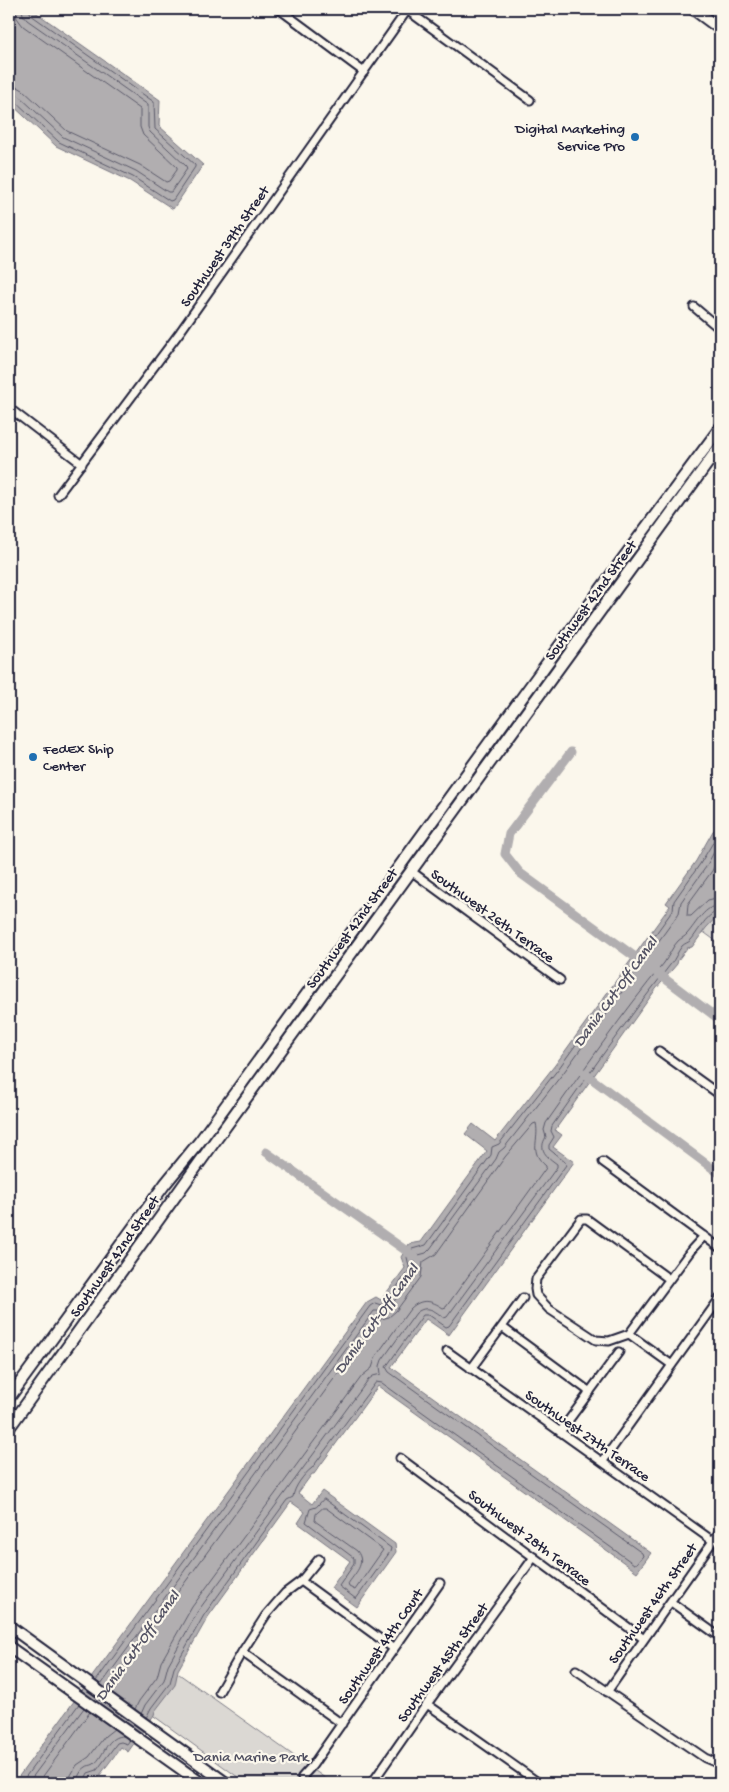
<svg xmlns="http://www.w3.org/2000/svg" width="729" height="1792" viewBox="0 0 729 1792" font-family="'Gochi Hand',sans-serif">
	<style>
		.green { fill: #dbd8d3; stroke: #7e7d87 }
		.water { fill: #b1aeb0; stroke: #787681 }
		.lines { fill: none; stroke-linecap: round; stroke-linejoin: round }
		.shore { stroke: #5b5a6a; stroke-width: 1 }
		.canal { stroke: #b1aeb0; stroke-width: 9 }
		.street-casing { stroke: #22223b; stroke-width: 11 }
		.secondary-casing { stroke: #22223b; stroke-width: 14 }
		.street { stroke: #fbf7ec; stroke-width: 7 }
		.secondary { stroke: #fbf7ec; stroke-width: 10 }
		.poi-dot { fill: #1f6fb2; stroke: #fbf7ec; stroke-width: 2 }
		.labels { text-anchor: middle; stroke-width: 4.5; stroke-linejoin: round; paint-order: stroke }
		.poi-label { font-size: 15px; fill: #22223b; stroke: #fbf7ec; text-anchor: end }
		.street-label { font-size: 15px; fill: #22223b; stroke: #fbf7ec }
		.park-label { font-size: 15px; fill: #505061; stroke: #fbf7ec }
		.water-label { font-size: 16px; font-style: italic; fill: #545364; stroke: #fbf7ec }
	</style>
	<rect width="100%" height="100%" fill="#fbf7ec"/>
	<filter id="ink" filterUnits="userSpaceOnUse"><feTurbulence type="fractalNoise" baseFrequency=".02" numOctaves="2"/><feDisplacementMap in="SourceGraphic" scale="10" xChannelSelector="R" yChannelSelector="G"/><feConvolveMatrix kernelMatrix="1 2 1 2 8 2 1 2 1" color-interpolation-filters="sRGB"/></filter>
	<g filter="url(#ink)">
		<path class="green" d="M720,898V944L698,928Z
			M165,1664L332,1783H246L136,1703Z"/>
		<path class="water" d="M9,9H31L160,100L159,126L203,165L173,209L130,181L56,146L9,102Z
			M720,824V913L706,928L692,947L687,948L678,960L677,964L656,989L555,1130L562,1135L553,1147L574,1162L449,1335L426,1319L391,1367L651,1553L637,1572L378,1386L314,1474H312L298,1493L312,1504L322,1491L395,1544L396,1552L357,1607L331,1588L350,1561L298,1523L305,1512L291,1502L208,1617L178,1670L175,1685L155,1711L154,1715L128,1752L121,1747L97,1779L92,1776L87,1783H14L367,1302L376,1297L381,1300L405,1268L401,1257L409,1244L421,1242L487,1151L465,1134L473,1124L495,1141L555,1065L670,906L666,903L696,861L713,831Z"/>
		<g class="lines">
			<path class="shore" d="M9,85L16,86L23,90L67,131L140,165L166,182L169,181L177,170V167L143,135L140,127V109L23,26L17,18L15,9
				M9,92L18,95L63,137L136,171L168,192H171L187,169L186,166L150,132L148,127V105L27,20L23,15L22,9
				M9,99L14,100L59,142L133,177L170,201L173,200L195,167V165L155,129L154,102L31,15L29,9
				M720,855L712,871L688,904L687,916H691L708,900L720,897
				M324,1499L391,1548L390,1552L356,1599L339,1586L354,1564V1558L306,1522L310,1509L316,1507Z
				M323,1508H326L383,1550L355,1590L349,1587L348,1584C354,1574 367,1564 357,1551L315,1521L316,1514Z
				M96,1681L370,1306L375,1303L381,1305L386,1302L409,1270V1266L407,1257L412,1249L426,1245L491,1155L492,1147L499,1144L559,1068L673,910L674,901L700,864L720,831
				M101,1685L374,1311H383L390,1307L414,1273L416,1267L414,1259L415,1256L426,1253L430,1249L496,1159L499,1152L504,1148L564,1072L679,913L681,902L706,867L720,841
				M107,1689L377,1320L389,1317L396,1311L421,1277L423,1262L436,1254L505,1157L533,1124L536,1123C540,1141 528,1151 546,1166V1168L446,1307L443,1308C431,1300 421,1298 410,1309L376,1356L372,1368L362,1376L192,1607L161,1662L157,1677L139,1701L135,1709
				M141,1714L145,1705L164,1680L168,1665L198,1611L368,1380L373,1376L381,1374L380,1366L382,1360L416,1313C427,1304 435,1311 444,1318L447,1317L557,1167V1164C546,1156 538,1150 546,1137L544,1130L546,1123C584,1069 622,1014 664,963C669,956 672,947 678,941C681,938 685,937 687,934C696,924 705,905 720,905
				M146,1718L151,1708L170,1683L174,1668L204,1615L287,1500L293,1497C294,1487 304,1474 312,1468L376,1382L382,1383L634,1564L637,1563L643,1556L642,1553L389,1372L386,1367L423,1315H429L446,1327L449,1326L566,1165L565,1162L549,1149V1145L554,1137L551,1131L552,1126C590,1072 629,1017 670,965C675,960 677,952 682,946C685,943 688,943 691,940C699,931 707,912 720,911
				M21,1783L79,1704
				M28,1783L84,1708
				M38,1783L90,1712
				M69,1783L71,1775L77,1765L89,1757L105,1736L114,1729
				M77,1783C77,1777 81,1770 86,1767C88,1765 91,1766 94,1764C105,1756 106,1735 124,1736
				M83,1783L88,1773L97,1770L117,1743L121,1742L127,1744L130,1740"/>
			<path class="canal" d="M571,752L509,834L505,854L520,873L642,962
				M656,972L720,1020
				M584,1073L720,1174
				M266,1152L415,1257"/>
			<defs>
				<path id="street" d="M279,9L364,72
					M407,10L530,100
					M694,307L720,329
					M9,408L82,464
					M58,495L180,332L408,9
					M411,871L560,980
					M659,1051L720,1095
					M603,1162L720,1248
					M669,1279L587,1219H581L536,1279L535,1289L536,1295L549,1309L596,1340L609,1341L629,1334L692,1249L704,1236
					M502,1327L590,1392
					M629,1334L672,1365
					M447,1351L713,1541
					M471,1369L523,1298
					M560,1432L619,1352
					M400,1458L644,1639
					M603,1461L720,1298
					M301,1581L394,1649
					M671,1602L720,1637
					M242,1652L342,1724
					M576,1670L705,1758L717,1763L720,1761
					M219,1692L242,1652L266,1615L285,1593L301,1581L319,1559
					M607,1692L720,1531
					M427,1704L539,1783
					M307,1783L302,1777L312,1766L440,1583
					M372,1783L427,1704L534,1557"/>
				<path id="secondary" d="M693,9L720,29
					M9,1398L165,1184L200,1141L619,564L720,428
					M9,1428L215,1141L720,446
					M9,1626L226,1783
					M9,1647L201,1783"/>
			</defs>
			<use href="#street" class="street-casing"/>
			<use href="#secondary" class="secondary-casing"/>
			<use href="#street" class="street"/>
			<use href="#secondary" class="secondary"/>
		</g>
	</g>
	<g class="poi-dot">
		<circle cx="635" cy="137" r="5"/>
		<circle cx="33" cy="757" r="5"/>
	</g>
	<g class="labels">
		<g class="poi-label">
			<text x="625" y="133">Digital Marketing<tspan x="625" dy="17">Service Pro</tspan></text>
			<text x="43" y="753" text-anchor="start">FedEx Ship<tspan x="43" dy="17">Center</tspan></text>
		</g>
		<g class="street-label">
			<text transform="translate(224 246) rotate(-55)" y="5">Southwest 39th Street</text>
			<text transform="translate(590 600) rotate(-54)" y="5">Southwest 42nd Street</text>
			<text transform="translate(493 915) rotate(36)" y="5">Southwest 26th Terrace</text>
			<text transform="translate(351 928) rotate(-54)" y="5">Southwest 42nd Street</text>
			<text transform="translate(114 1256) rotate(-55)" y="5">Southwest 42nd Street</text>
			<text transform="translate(588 1435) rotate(35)" y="5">Southwest 27th Terrace</text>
			<text transform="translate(530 1537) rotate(37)" y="5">Southwest 28th Terrace</text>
			<text transform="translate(652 1603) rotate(-55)" y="5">Southwest 46th Street</text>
			<text transform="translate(380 1646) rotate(-55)" y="5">Southwest 44th Court</text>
			<text transform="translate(442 1662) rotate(-54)" y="5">Southwest 45th Street</text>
		</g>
		<g class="park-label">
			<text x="251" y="1761">Dania Marine Park</text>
		</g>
		<g class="water-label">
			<text transform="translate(614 991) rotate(-54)" y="6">Dania Cut-Off Canal</text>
			<text transform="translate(375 1318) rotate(-54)" y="6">Dania Cut-Off Canal</text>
			<text transform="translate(136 1645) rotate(-54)" y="6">Dania Cut-Off Canal</text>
		</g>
	</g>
	<rect width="729" height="1792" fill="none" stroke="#fbf7ec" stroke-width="30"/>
	<rect x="15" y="15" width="699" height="1762" fill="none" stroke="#22223b" stroke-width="2" filter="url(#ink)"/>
</svg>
